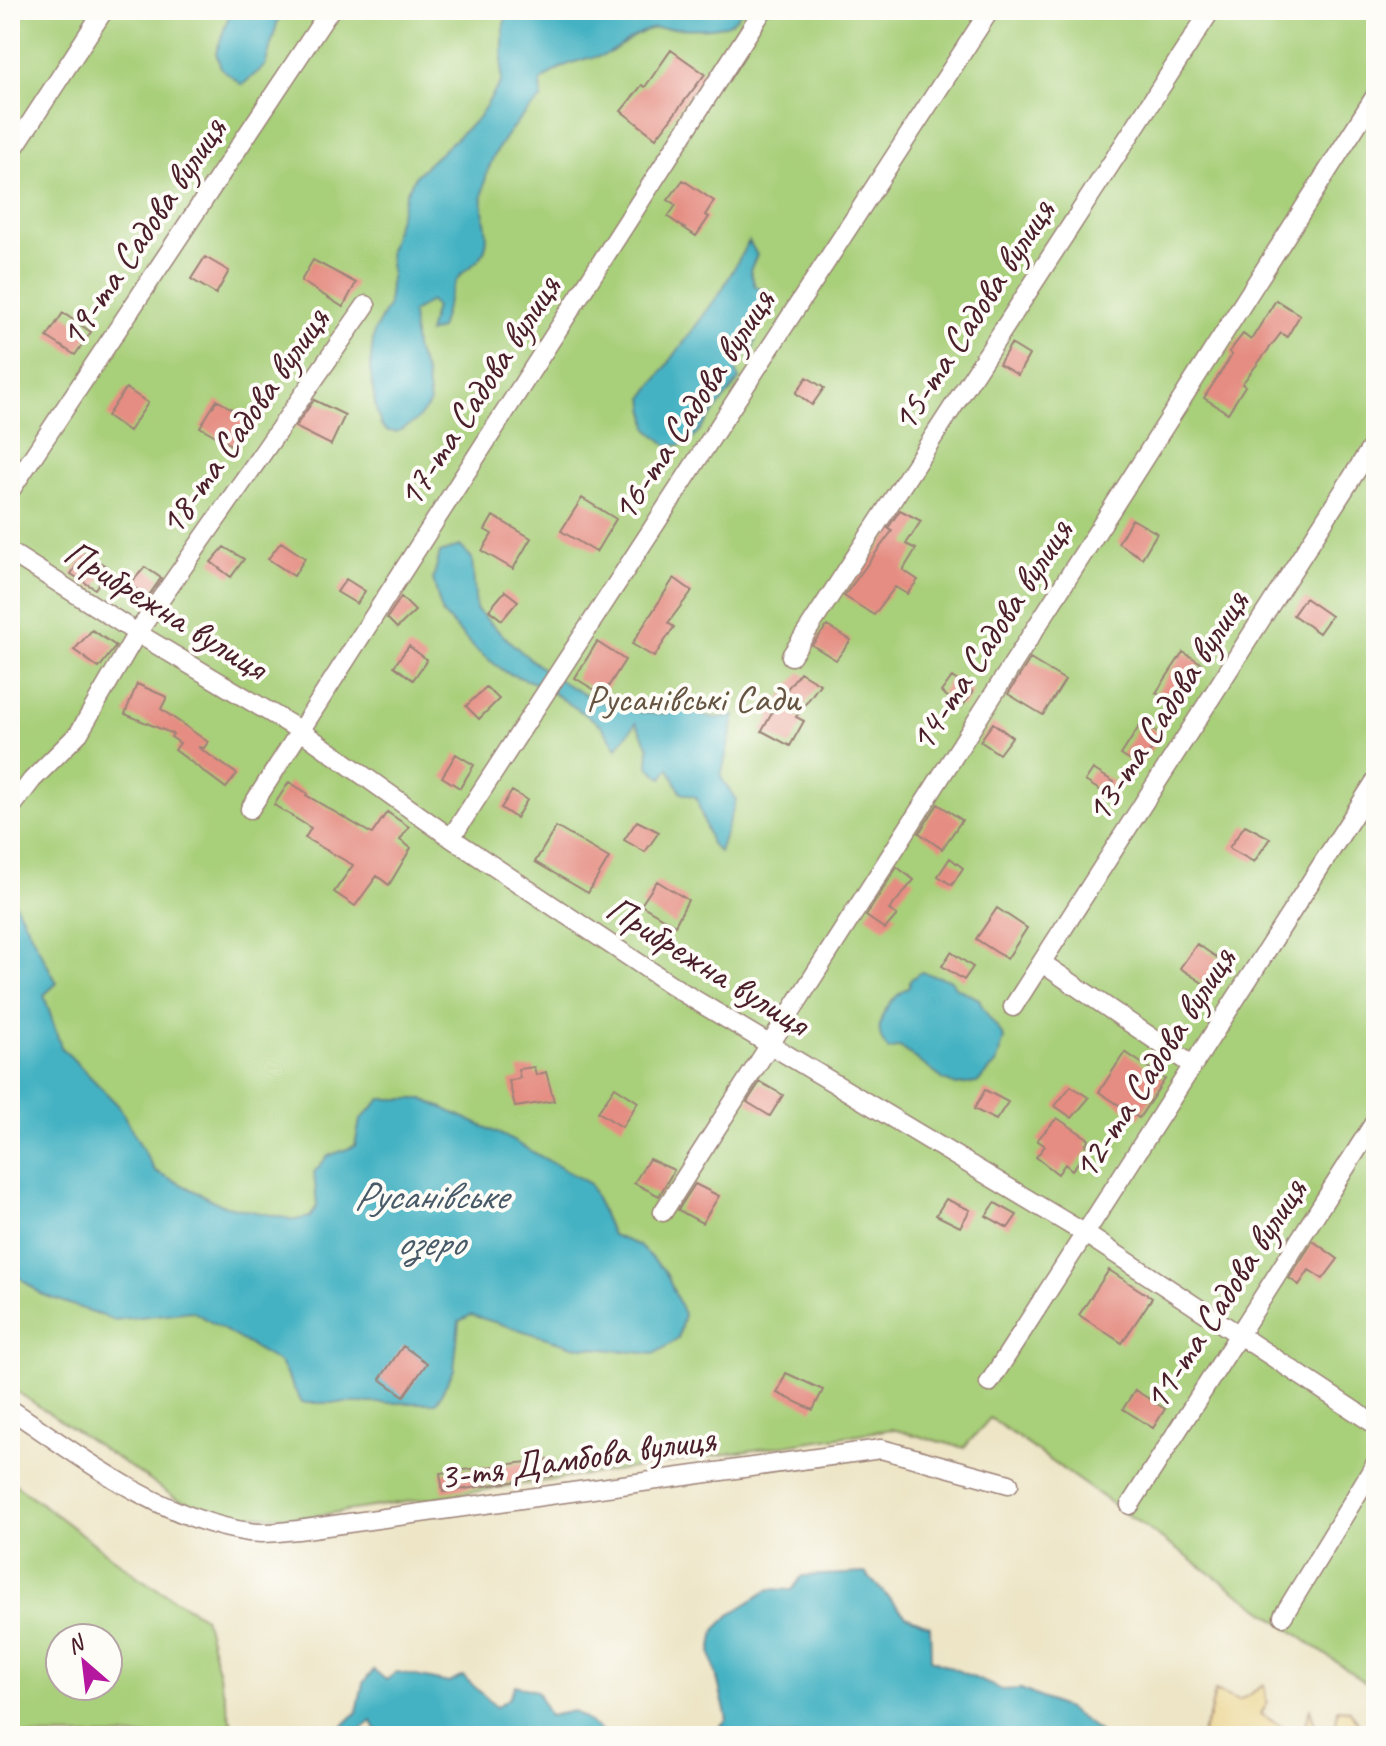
<svg xmlns="http://www.w3.org/2000/svg" width="1386" height="1746" viewBox="0 0 1386 1746" font-family="Caveat,sans-serif">
	<style>
		.green { fill: #a8cf79; stroke: #797752; stroke-width: 2; fill-rule: evenodd }
		.sand { fill: #eeda9e; stroke: #9c7c64; stroke-width: 2 }
		.water { fill: #45b2c3; stroke: #486877; stroke-width: 2 }
		.building { fill: #e58d82 }
		.lines { fill: none; stroke-linecap: round; stroke-linejoin: round }
		.street-casing { stroke: #9c8278; stroke-width: 21 }
		.street { stroke: #fff; stroke-width: 18 }
		.labels { text-anchor: middle; stroke-width: 8; stroke-linejoin: round; paint-order: stroke }
		.street-label { font-size: 38px; fill: #4a1f2b; stroke: #fdfcf7 }
		.park-label { font-size: 38px; fill: #665442; stroke: #fdfcf7 }
		.water-label { font-size: 40px; font-style: italic; fill: #485a68; stroke: #fdfcf7 }
	</style>
	<rect width="100%" height="100%" fill="#fdfcf7"/>
	<filter id="ink" filterUnits="userSpaceOnUse"><feTurbulence type="fractalNoise" baseFrequency=".0125" numOctaves="2"/><feDisplacementMap in="SourceGraphic" scale="16" xChannelSelector="R" yChannelSelector="G"/><feConvolveMatrix kernelMatrix="1 2 1 2 8 2 1 2 1" color-interpolation-filters="sRGB"/></filter>
	<filter id="wash" filterUnits="userSpaceOnUse"><feTurbulence type="fractalNoise" baseFrequency=".006" numOctaves="4" result="noise"/><feDisplacementMap in="SourceGraphic" scale="32" xChannelSelector="R" yChannelSelector="G"/><feGaussianBlur stdDeviation="1.8" result="paint"/><feColorMatrix in="noise" values="0 0 0 0 0 0 0 0 0 0 0 0 0 0 0 0 0 1.4 0 .05"/><feComposite in="paint" operator="in"/></filter>
	<g filter="url(#wash)">
		<rect width="100%" height="100%" fill="#ede5c6"/>
		<path class="green" d="M10,10H1376V1690L990,1418L964,1448L892,1429L306,1517L238,1515L179,1500L10,1387Z
			M10,1480L141,1579L204,1617L235,1736H10ZM60,1638H108V1686H60Z"/>
		<path class="sand" d="M1264,1685L1267,1704L1261,1714L1287,1730L1304,1728L1310,1709L1317,1732L1335,1731L1338,1709L1349,1710L1358,1722L1356,1736H1200L1209,1717L1215,1691L1239,1701Z"/>
		<path class="water" d="M231,10H281L265,66L242,85L221,68L216,53Z
			M509,10H567L570,17L599,19L617,10H741C732,39 675,24 651,29C635,33 623,45 609,53C602,57 592,57 585,59C568,63 554,70 541,81L542,99C510,123 479,166 483,209C484,221 489,233 486,245C482,263 469,264 459,277C449,290 445,313 440,329L428,333L435,307L430,301L412,313L415,348L426,374L430,404L416,421L397,432L387,431L381,425L376,410L370,368L374,332L388,306L391,274L389,251L406,193L416,175L478,118L501,82L504,24Z
			M749,241L757,255L750,270L755,286L773,295L776,312L758,328L752,355L731,351L739,380L689,444L668,446L648,429L644,397L722,290Z
			M460,546L472,558L476,609C524,658 582,709 655,714C665,714 676,711 686,711C694,711 702,715 710,717C718,719 727,717 735,716L721,777L736,800L719,852L711,844L696,797L681,793L669,768L662,778L648,766L649,747L636,723L617,748L601,725L541,685L507,673L477,651L442,613L433,579L440,553Z
			M10,894L57,983L44,995L61,1047L118,1105L155,1171L222,1205L295,1220L310,1217L317,1206L314,1172L328,1156L355,1146L360,1120L381,1099H423L504,1136L590,1184L612,1235L638,1245L665,1271L684,1314L678,1339L654,1354L573,1346L471,1315L459,1321L454,1370L436,1403H302L280,1363L192,1311L114,1320L41,1294L10,1270Z
			M921,972L951,980L955,987L979,999C984,1015 996,1023 1004,1038L996,1064L977,1083L955,1085L944,1080L900,1047L889,1050C867,1028 888,999 909,987L910,980Z
			M865,1573L906,1616L930,1626L931,1659L1002,1690L1021,1689L1067,1709L1096,1729L1102,1736H711L727,1719L711,1653L715,1630L732,1613L770,1589L792,1590L802,1576Z
			M374,1670L386,1680L397,1672L449,1683L463,1676L496,1707L509,1698L515,1685L537,1691L549,1716L573,1711L609,1736H379L372,1721L353,1736L337,1731L357,1712L363,1683Z"/>
		<g id="blocks">
			<path class="building" d="M671,50L705,74L656,138L621,111L642,85L645,87Z
				M683,180L714,201L705,215L709,217L696,236L668,217L676,205L668,200Z
				M205,257L229,271L216,294L191,279Z
				M313,260L356,283L343,307L301,281Z
				M1276,300L1300,315L1287,337L1281,333L1242,384L1245,386L1228,413L1204,398L1232,355L1229,352L1243,334L1251,340Z
				M63,313L91,332L75,355L47,337Z
				M1011,344L1029,355L1018,375L999,364Z
				M807,377L824,388L812,405L796,393Z
				M126,388L148,403L129,431L107,416Z
				M217,400L249,419L233,446L200,427Z
				M314,400L345,415L331,445L295,427Z
				M582,498L616,519L596,552L561,531Z
				M900,510L921,521L906,544L916,549L903,570L918,580L907,594L895,587L874,615L844,596L892,531L888,528Z
				M493,516L531,538L513,569L482,551L492,534L485,530Z
				M1132,519L1157,533L1142,558L1118,543Z
				M281,542L305,558L294,576L268,559Z
				M224,547L244,559L231,577L211,562Z
				M85,553L109,568L95,589L71,574Z
				M145,567L161,578L147,598L130,584Z
				M674,578L692,591L668,623L674,627L654,657L632,644Z
				M346,579L365,591L357,604L337,592Z
				M505,591L518,601L502,620L489,610Z
				M401,597L415,611L397,628L387,618Z
				M1305,598L1331,616L1319,633L1293,615Z
				M827,626L851,640L836,660L812,645Z
				M92,630L116,646L99,668L74,650Z
				M597,642L625,660L603,695L575,678Z
				M409,646L427,660L413,680L394,666Z
				M1183,652L1201,663L1174,704L1156,693Z
				M1030,659L1065,680L1043,715L1008,694Z
				M800,672L820,684L796,717L804,721L790,746L762,731L781,697Z
				M952,677L973,692L962,707L941,692Z
				M137,684L167,697L161,709L208,742L204,748L198,747L237,774L226,788L175,750L180,743L171,737L173,734L125,714Z
				M486,687L499,699L479,719L466,706Z
				M1142,722L1161,735L1140,767L1121,755Z
				M993,723L1012,737L999,754L980,741Z
				M456,754L474,765L460,788L442,777Z
				M1093,769L1114,782L1106,794L1085,781Z
				M289,782L307,793L306,795L372,834L387,812L409,827L400,840L411,848L389,885L377,876L355,906L334,892L353,865L305,838L311,828L274,805Z
				M512,791L527,800L516,818L501,808Z
				M938,804L962,820L942,849L919,833Z
				M637,821L659,832L645,852L624,840Z
				M1245,825L1270,838L1254,862L1229,848Z
				M556,827L609,858L588,893L535,862Z
				M950,858L963,868L952,885L938,876Z
				M897,867L914,880L889,910L897,915L885,929L866,916Z
				M657,881L688,900L675,925L641,905Z
				M997,908L1027,928L1007,959L976,939Z
				M1197,944L1228,965L1212,989L1180,968Z
				M951,952L973,967L964,980L942,966Z
				M1125,1052L1165,1079L1139,1118L1099,1092Z
				M534,1067L536,1075L546,1072L554,1101L515,1107L509,1081L520,1078L518,1069Z
				M760,1082L783,1095L770,1116L747,1102Z
				M1071,1086L1089,1098L1072,1118L1055,1106Z
				M615,1087L638,1102L622,1127L598,1112Z
				M985,1090L1008,1102L996,1120L974,1109Z
				M1057,1118L1089,1139L1085,1145L1090,1148L1072,1170L1065,1164L1058,1174L1036,1157L1045,1146L1037,1140Z
				M649,1159L674,1170L659,1196L634,1183Z
				M695,1184L719,1196L702,1223L678,1210Z
				M946,1199L970,1210L960,1227L936,1215Z
				M995,1203L1017,1215L1008,1228L986,1216Z
				M1313,1241L1338,1259L1323,1279L1309,1270L1299,1285L1289,1278Z
				M1109,1270L1152,1298L1122,1343L1079,1315Z
				M403,1346L427,1363L404,1396L380,1379Z
				M786,1373L823,1390L813,1410L777,1393Z
				M1135,1390L1165,1409L1153,1428L1123,1409Z
				M551,1459L553,1476L443,1492L440,1473Z"/>
		</g>
	</g>
	<g filter="url(#ink)">
		<use href="#blocks" fill-opacity="0" stroke="#9c8278" stroke-width="2"/>
		<g class="lines">
			<defs>
				<path id="street" d="M10,154L104,10
					M10,491L330,10
					M10,552L137,633L301,731L451,838L682,992L1084,1233L1376,1425
					M791,656L1211,10
					M10,809L32,780L79,733L137,633L366,305
					M250,809L763,10
					M451,838L990,10
					M1042,963L1192,1065
					M1013,1007L1376,440
					M663,1212L1376,95
					M989,1383L1376,780
					M10,1409C83,1458 160,1519 249,1532C265,1535 283,1531 298,1530L881,1449L1009,1484
					M1130,1505L1376,1120
					M1283,1616L1376,1463"/>
			</defs>
			<use href="#street" class="street-casing"/>
			<use href="#street" class="street"/>
		</g>
	</g>
	<g class="labels">
		<g class="street-label">
			<text transform="translate(142 232) rotate(-56)" y="13">19-та Садова вулиця</text>
			<text transform="translate(972 315) rotate(-57)" y="13">15-та Садова вулиця</text>
			<text transform="translate(478 391) rotate(-57)" y="13">17-та Садова вулиця</text>
			<text transform="translate(692 405) rotate(-57)" y="13">16-та Садова вулиця</text>
			<text transform="translate(243 421) rotate(-55)" y="13">18-та Садова вулиця</text>
			<text transform="translate(166 609) rotate(32)" y="13">Прибрежна вулиця</text>
			<text transform="translate(990 635) rotate(-57)" y="13">14-та Садова вулиця</text>
			<text transform="translate(1166 706) rotate(-57)" y="13">13-та Садова вулиця</text>
			<text transform="translate(708 965) rotate(32)" y="13">Прибрежна вулиця</text>
			<text transform="translate(1153 1063) rotate(-57)" y="13">12-та Садова вулиця</text>
			<text transform="translate(1224 1294) rotate(-57)" y="13">11-та Садова вулиця</text>
			<text transform="translate(577 1457) rotate(-8)" y="13">3-тя Дамбова вулиця</text>
		</g>
		<g class="park-label">
			<text x="693" y="711">Русанівські Сади</text>
		</g>
		<g class="water-label">
			<text x="430" y="1209">Русанівське<tspan x="430" dy="46">озеро</tspan></text>
		</g>
	</g>
	<rect width="1386" height="1746" fill="none" stroke="#fdfcf7" stroke-width="40"/>
	<g transform="translate(84 1662) rotate(332)"><circle r="38" fill="#fdfcf7" stroke="#b5a4a5" stroke-width="2"/>
	<path d="M0-6L14 30L0 20L-14 30Z" fill="#b5179e"/>
	<text y="-12" font-size="22" font-weight="bold" text-anchor="middle" fill="#4a1f2b">N</text>
	</g>
</svg>
